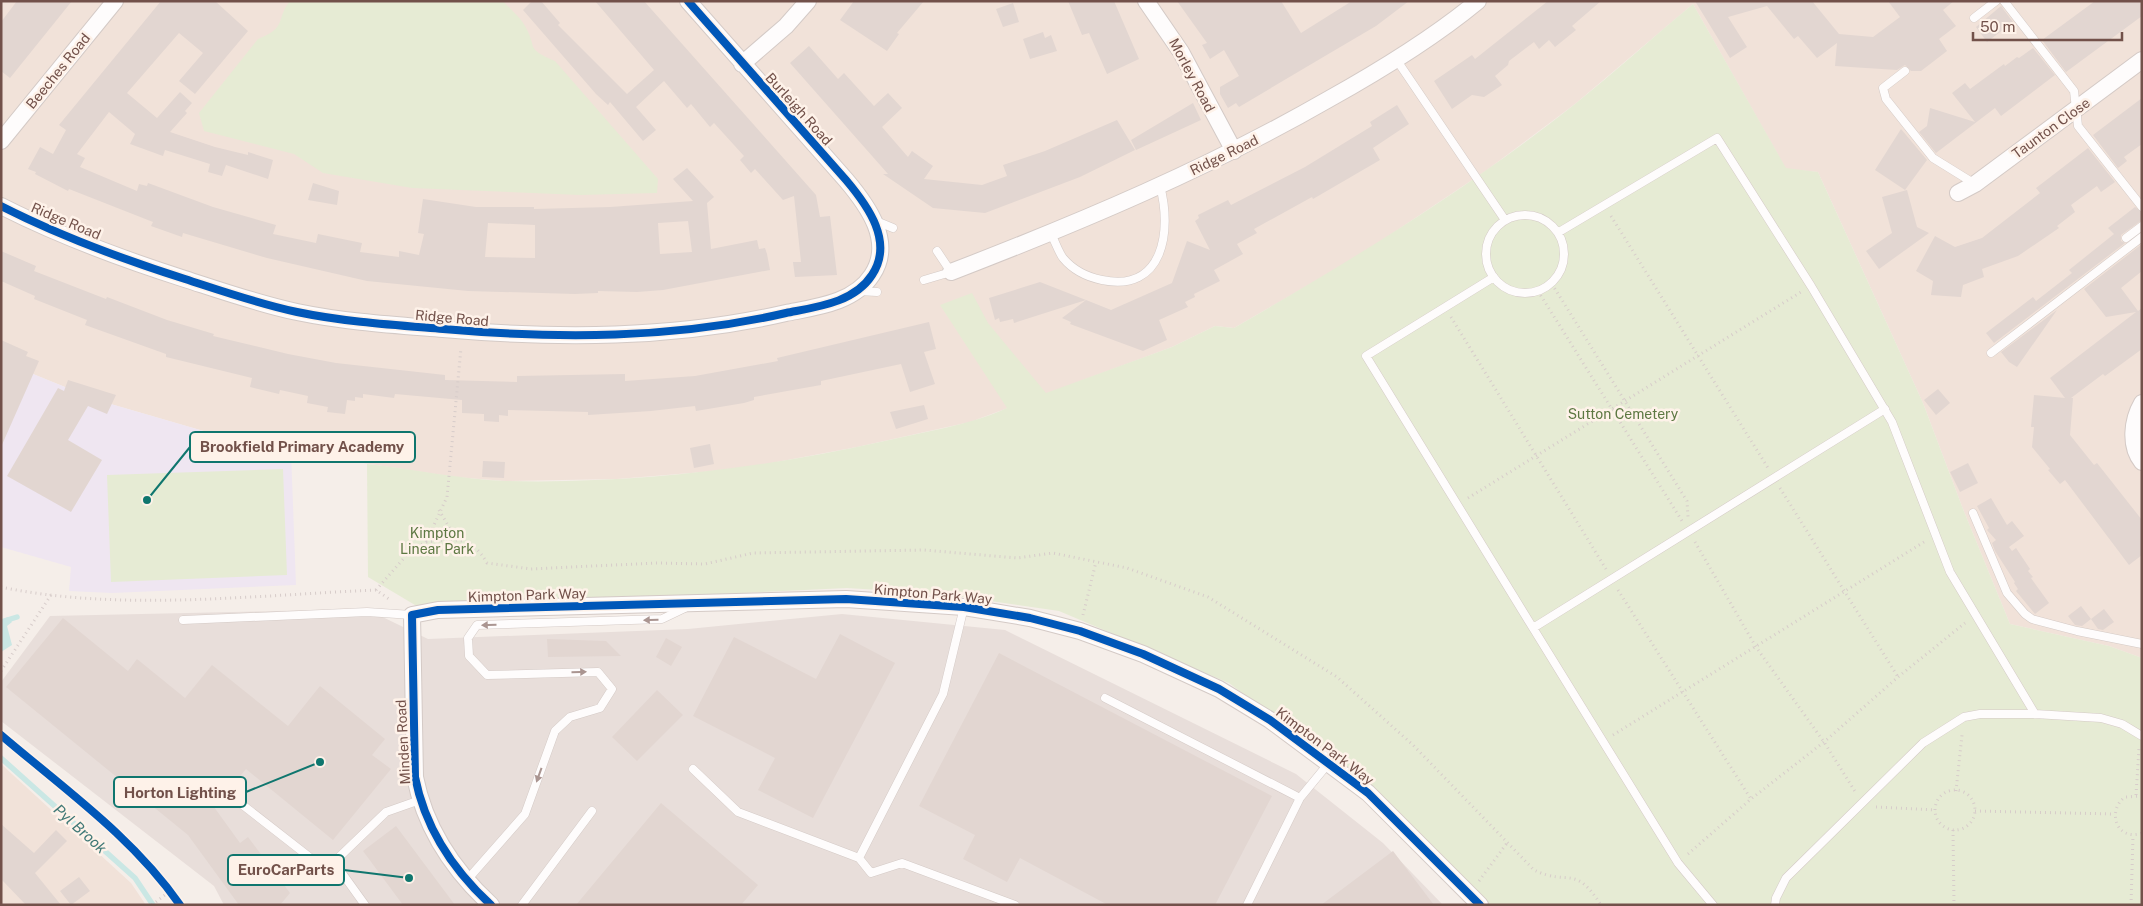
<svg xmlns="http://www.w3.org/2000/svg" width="2143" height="906" viewBox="0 0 2143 906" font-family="'Public Sans',sans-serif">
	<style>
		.residential { fill: #f1e2d9 }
		.industrial { fill: #e8deda }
		.education { fill: #efe6f1 }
		.green { fill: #e6ebd4 }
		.water { fill: #cae7e4 }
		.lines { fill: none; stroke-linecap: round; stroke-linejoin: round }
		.stream { stroke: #cae7e4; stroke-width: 5.5 }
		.building { fill: #e2d6d1; fill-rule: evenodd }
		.service-casing { stroke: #d4cac6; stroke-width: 9 }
		.minor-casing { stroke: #d4cac6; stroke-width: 18 }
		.path { stroke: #d7ccca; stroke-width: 3; stroke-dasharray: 1 4; stroke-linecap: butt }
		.service { stroke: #fefcfc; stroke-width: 8 }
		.minor { stroke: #fefcfc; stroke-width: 16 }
		.cycleway-casing { stroke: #fef2e9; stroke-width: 11 }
		.cycleway { stroke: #0057b8; stroke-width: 8 }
		.oneway { fill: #aa9591 }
		.labels { text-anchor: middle; stroke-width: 5; stroke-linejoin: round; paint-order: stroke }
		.street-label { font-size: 14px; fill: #72514a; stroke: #fef2e9 }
		.park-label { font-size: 14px; fill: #5d7842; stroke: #fef2e9 }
		.water-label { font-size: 15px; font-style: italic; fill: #3f7876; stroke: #fef2e9 }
		.leader { fill: none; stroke: #0f766e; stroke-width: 2 }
		.callout-dot { fill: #0f766e; stroke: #fef2e9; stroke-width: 2 }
		.callout { fill: #fef2e9; stroke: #0f766e; stroke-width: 2 }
		.callout-label { font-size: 15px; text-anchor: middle; font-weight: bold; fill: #72514a }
	</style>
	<rect width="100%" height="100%" fill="#f5eee9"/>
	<path class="residential" d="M1,1H2142V658L2109,646L2010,624L1963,509L1923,403L1818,172L1786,169L1693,4L1575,104L1487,170L1357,257L1234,328L1215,326L1172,347L970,422L857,447L740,469L617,479L505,481L455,477L259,447L97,400L1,361Z
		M1,764L131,883L146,905H1Z"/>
	<path class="industrial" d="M366,609L428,639L688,629L842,614L1005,630L1296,774L1383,843L1443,905H224L214,886L1,721V682L50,616Z"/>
	<path class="education" d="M1,361L97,400L259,447L291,452L296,585L112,593L69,591L71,567L1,547Z"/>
	<path class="green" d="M290,1H503C510,9 520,17 525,26C538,48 524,48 555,61L658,179L657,193L580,195L412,188L323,173L294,154L204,131L199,113L258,39C288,27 275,20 290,1Z
		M1693,4L1786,168L1818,172L1923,403L1963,509L2010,624L2109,646L2142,658V905H1487L1401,814L1229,683L1059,611L942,594L847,588L420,608L368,577L367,464C413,469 459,479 506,481C631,484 757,469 880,442C922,432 968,426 1007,408L940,305L972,293L988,323L1046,393L1172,347L1215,326L1234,328C1352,260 1468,189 1575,104C1615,72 1653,37 1693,4Z
		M283,469L287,575L111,582L107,475Z"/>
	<path class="water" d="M8,617L12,622L7,626L12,645L1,652V620Z"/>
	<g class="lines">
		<path class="stream" d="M1,622L17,617
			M1,758L135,878L153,905"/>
	</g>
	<path class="building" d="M17,1H72L10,78L1,71V22Z
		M161,1H215L248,31L195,94L179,81L203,53L179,33L127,93L157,118L180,92L192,103L185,111L187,113L170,132L215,147L248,155V152L273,160L268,179L226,165L222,176L208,172L210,164L165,150L163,156L130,144L135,134L109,112L77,154L85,158L80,167L137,191L139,184L147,186L148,183L213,207L276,225L273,234L316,243L318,234L362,243L360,252L399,257V251L419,255L424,234L418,233L423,199L476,207H534V209L610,207L693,201L673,179L687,168L714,197L707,203L711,249L757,240L759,249L765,248L767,254L770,270L663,290L637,292L598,291V293L575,294L468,291L367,281L267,258L183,233L182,237L151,226L153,222L69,189L68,191L35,174L36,172L28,169L40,147L53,154L66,130L59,125ZM688,221L692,252L660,254L658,223ZM488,223L535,225V258L485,257Z
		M532,1H541L560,23L558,25L627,94L654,70L595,1H644L816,195L820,217L830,216L837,275L795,277L793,262H801L794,196L783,200L755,169L751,173L740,160L744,156L714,123L710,127L691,104L687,108L664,81L636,107L656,130L643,141L610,102L608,105L596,94L523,10Z
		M854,1H924L897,33L899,34L887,51L840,20Z
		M1068,1H1114L1139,59L1107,74L1089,33L1082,35Z
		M1177,1H1281L1301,33L1352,1H1409L1376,26L1325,56L1239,107L1236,103L1228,108L1220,94V87L1239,76L1224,50L1210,59L1202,45L1207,43Z
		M1548,1H1601L1572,26L1576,30L1555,47L1549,40L1539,49L1534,42L1509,61L1508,65L1495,76L1502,85L1484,97L1472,95L1452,109L1434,81L1472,55L1475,59Z
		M1695,1H1812L1839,34L1873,37L1900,17L1888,1H1954L1943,10L1956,26L1939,39L1947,51L1921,71H1911L1905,65L1897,70L1835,66L1837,43L1817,58L1798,36L1794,39L1767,6L1728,17L1747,47L1730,58Z
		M2095,1H2142V16L2066,72L2042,40Z
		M1013,3L1019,22L1003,27L996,9Z
		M2001,6L2013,22L1987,42L1976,27Z
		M1043,32L1045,38L1051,35L1057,51L1030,59L1023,39Z
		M809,46L838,79L844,73L874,106L888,93L902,108L882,127L908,157L912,151L933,166L924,179L982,185L1007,176L1003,165L1045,151L1117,120L1135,150L1080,177L985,213L933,208L883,174H888L790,63Z
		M2033,48L2055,75L2001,116L1995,108L1936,153L1919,132L1927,126L1930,108L1975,122L1952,93L1965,83L1970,89L2004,64L2005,66L2017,57L2019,58Z
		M2142,98V144L2124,157L2127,161L2118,168L2093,135Z
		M1193,103L1201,120L1136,150L1131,140Z
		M1397,105L1409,124L1373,148L1380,160L1313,199L1312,197L1254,229L1257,233L1237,244L1243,254L1214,270L1220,281L1194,294L1195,297L1185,302L1188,307L1159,320L1167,340L1143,351L1070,324L1071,322L1062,318L1086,300L1111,310L1172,283L1187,241L1210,250L1195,221L1199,218L1198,215L1228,200L1231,205L1305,167L1372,126L1370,122Z
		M1901,129L1927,160L1905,190L1875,170Z
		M2088,148L2115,182L2101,192L2097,186L2071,205L2075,212L2057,226L2059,228L2018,256L1982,269L1984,277L1963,285L1961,297L1931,295L1933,281L1916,271L1935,236L1955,247L1982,238L2040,193L2036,188Z
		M313,183L339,191L337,205L308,200Z
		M1907,190L1917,227L1929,233L1879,269L1866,251L1892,233L1882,197Z
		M2135,207L2142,212V220L2121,235V241L2125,243L1994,343L1986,333L2033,297L2036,301L2072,273L2069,270L2114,234L2108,228Z
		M2142,244V271L2121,288L2138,311L2142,308V349L2105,376L2103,374L2071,398H2073L2070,435L2094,465L2097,463L2142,520V555L2129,565L2065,480L2060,484L2048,470L2050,469L2032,447L2034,427H2031L2034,395L2065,398L2050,378L2136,312L2106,317L2084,289Z
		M1,251L36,266L34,271L106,299L107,297L167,320L214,334L213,336L288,354L336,363L445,375V380L517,382V376L625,374V381L695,376L778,361L777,358L929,322L936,349L924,352L935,384L910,392L901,364L821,381V385L754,397V400L744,403L696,411L695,406L651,411L588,415V412L508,410V416L499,415V422L484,421V414L462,413V400L395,394L394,398L363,394V398L355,397V401L347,400L345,414L327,412L328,407L307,403L308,396L280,390L279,394L250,387L252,378L166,357V354L85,325L87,320L34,299L35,296L1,281Z
		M1040,282L1086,300L1014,323L1013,319L1000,322L999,318L995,320L989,298Z
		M2057,310L2017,367L2009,362L2001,352Z
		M1,340L28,352L26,356L39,361L1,447Z
		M68,380L116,395L107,414L88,406L68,440L102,460L71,512L7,476L58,388L64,391Z
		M1938,389L1950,403L1936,415L1924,400Z
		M924,405L928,419L896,429L890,412Z
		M710,444L714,464L694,468L690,448Z
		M483,461L505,462L504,478L482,477Z
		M1968,463L1978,483L1960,492L1950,472Z
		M1991,498L2007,525L2012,521L2024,536L2009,547L2012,551L2016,548L2030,569L2028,571L2033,577L2031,578L2049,603L2035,614L2016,591L2018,589L2014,583L2015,582L1995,551L1992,543L1996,540L1987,530L1989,528L1977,506Z
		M2081,606L2091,619L2082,626L2075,625L2068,616Z
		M2104,609L2114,622L2103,630L2098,629L2091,619Z
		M63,618L128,671L137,659L185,698L212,665L288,726L320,686L385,739L372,755L391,769L333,840L246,769L214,807L240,843L248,837L290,893L280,905H239L188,835L6,687Z
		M840,634L895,663L813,818L758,790L775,758L693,716L734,637L816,679Z
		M666,638L682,647L671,666L656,657Z
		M547,639L606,641L621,656L548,657Z
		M999,653L1272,796L1215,905H1108L1020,858L1007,882L963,859L975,835L919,806Z
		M657,690L683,715L637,761L612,737Z
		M661,803L758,885L741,905H576Z
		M1,824L34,853L56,830L67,841L35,873L61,905H26L1,879Z
		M396,826L455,905H403L363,851Z
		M1393,851L1434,905H1321Z
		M79,877L90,891L71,905L60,891Z"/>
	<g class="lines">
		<defs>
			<path id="service" d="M2004,1L2074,91L2078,126L2142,207
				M1974,18L1996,1
				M1396,59L1505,220
				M1905,71L1883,88L1886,99L1933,158L1975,184
				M1486 254a39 39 0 1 1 78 0a39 39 0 1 1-78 0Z
				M876,221L893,228
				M1559,232L1717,138L1811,286L1892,422L1950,572L2035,714
				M1051,234C1055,241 1058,251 1063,258C1073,270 1087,277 1102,280C1164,293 1172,230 1160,186
				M2126,238L2142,226
				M1494,277L1366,356L1533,628L1885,409
				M924,280L951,272L937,251
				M859,291L877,292
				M1991,353L2142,237
				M1973,513L2007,593L2025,614L2032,619L2077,631L2142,644
				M183,620L367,612L412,615
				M1533,628L1678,863L1713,905
				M1105,698L1300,798L1328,764
				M693,769L738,812L859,858L943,694L964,607
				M235,799L317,863L334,862L386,812L420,800
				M859,858L871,873L902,863L1015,905
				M334,862L365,905
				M467,880L525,814L555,731L570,717L600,708L612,689L598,672L487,675L469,656L468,638L477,625L662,619L685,608
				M522,905L592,811
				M1247,905L1300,798
				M1775,905L1776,898L1786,878L1923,743L1964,717L1980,714H2035L2101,718L2122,724L2142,736"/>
			<path id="minor" d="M1146,1L1181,52L1234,151
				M742,64L786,26L808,1
				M1,141L115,1
				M1958,193L1975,184L2142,60
				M1,206C60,236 122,259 185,279C222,291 259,304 297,312C345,322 394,325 443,329C558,339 673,339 786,313C816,307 854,303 872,275C894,242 868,206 846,180L688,1
				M951,272C1081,222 1209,168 1329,99C1381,70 1432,39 1478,1
				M2142,403C2132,420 2129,446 2142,462
				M491,905C453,870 425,828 415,777L412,615L438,610L846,599L964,607L1030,618L1080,631L1143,654L1219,689L1270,720L1368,793L1480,905"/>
		</defs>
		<use href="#service" class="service-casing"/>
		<use href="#minor" class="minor-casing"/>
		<path class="path" d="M1611,216L1768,468
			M1552,284L1687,501L1688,517
			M1538,291L1682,521
			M1451,317L1606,569
			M1780,488L1898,677
			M1468,498L1801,292
			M439,510L456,539
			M426,542C455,539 471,535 487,563L531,569L656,563L705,564L753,553L924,550L1017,558L1053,553L1127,568L1208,597L1337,677L1413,745L1534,870C1569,887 1574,863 1601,905
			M1695,542L1756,647L1824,742L1856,793
			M1,587C119,612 256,595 376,590L389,599
			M376,590L411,550L426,542L447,497L461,348
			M1618,590L1751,799
			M1083,615L1096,562
			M1,671L51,595
			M1613,735L1924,542
			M1935 810a20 20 0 1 1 40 0a20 20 0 1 1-40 0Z
			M1956,791L1962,735
			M2136,795L2139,748
			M2142,796L2125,797C2106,811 2117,842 2142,833
			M1876,807L1936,810
			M1975,811L2114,814
			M1953,830L1954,905
			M1688,854L1751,799L1824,742L1898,677L1965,623
			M1479,881L1507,843
			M152,905L170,891
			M2131,905L2133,835"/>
		<use href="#service" class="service"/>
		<use href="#minor" class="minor"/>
		<defs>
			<path id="cycleway" d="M1,206C60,236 122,259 185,279C222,291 259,304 297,312C345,322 394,325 443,329C558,339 673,339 786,313C816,307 854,303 872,275C894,242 868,206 846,180L688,1
				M1,735C63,788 133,837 180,905
				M491,905C453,870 425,828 415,777L412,615L438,610L846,599L964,607L1030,618L1080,631L1143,654L1219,689L1270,720L1368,793L1480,905"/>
		</defs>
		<use href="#cycleway" class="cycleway-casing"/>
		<use href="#cycleway" class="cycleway"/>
	</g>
	<defs><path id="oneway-solid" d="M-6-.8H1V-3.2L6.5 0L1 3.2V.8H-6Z" transform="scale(1.25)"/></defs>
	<g class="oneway">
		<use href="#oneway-solid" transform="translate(651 620) rotate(178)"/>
		<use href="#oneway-solid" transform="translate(489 625) rotate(178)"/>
		<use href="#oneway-solid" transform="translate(579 672) rotate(-2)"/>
		<use href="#oneway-solid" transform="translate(539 775) rotate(110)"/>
	</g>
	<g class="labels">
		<g class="street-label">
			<text transform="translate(58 71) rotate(-51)" y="5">Beeches Road</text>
			<text transform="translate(1192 75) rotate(62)" y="5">Morley Road</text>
			<text transform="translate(799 109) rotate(48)" y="5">Burleigh Road</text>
			<text transform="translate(2051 128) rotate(-36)" y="5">Taunton Close</text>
			<text transform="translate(1224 155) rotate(-26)" y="5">Ridge Road</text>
			<text transform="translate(66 221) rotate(23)" y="5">Ridge Road</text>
			<text transform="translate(452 318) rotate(5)" y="5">Ridge Road</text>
			<text transform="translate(933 594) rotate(5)" y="5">Kimpton Park Way</text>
			<text transform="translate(527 595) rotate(-2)" y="5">Kimpton Park Way</text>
			<text transform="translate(403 742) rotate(-93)" y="5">Minden Road</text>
			<text transform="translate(1325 746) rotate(37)" y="5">Kimpton Park Way</text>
		</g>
		<g class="park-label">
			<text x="1623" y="419">Sutton Cemetery</text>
			<text x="437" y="538">Kimpton<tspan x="437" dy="16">Linear Park</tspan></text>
		</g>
		<g class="water-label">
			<text transform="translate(80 829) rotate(42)" y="5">Pyl Brook</text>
		</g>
	</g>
	<path class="leader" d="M147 500L190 447M320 762L246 792M409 878L344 870"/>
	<g class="callout-dot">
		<circle cx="147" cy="500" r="5"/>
		<circle cx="320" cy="762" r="5"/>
		<circle cx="409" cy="878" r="5"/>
	</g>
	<g class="callout">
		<rect x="190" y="432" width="225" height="30" rx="5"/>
		<rect x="114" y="777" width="132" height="30" rx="5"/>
		<rect x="228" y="855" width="116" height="30" rx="5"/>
	</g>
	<g class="callout-label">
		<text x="302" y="452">Brookfield Primary Academy</text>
		<text x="180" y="798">Horton Lighting</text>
		<text x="286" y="875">EuroCarParts</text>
	</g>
	<rect width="2143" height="906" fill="none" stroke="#72514a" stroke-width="5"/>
	<path d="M1973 32v8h149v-8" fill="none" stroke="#72514a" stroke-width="2.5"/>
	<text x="1980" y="32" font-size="15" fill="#72514a" stroke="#fef2e9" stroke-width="4" paint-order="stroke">50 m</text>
</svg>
